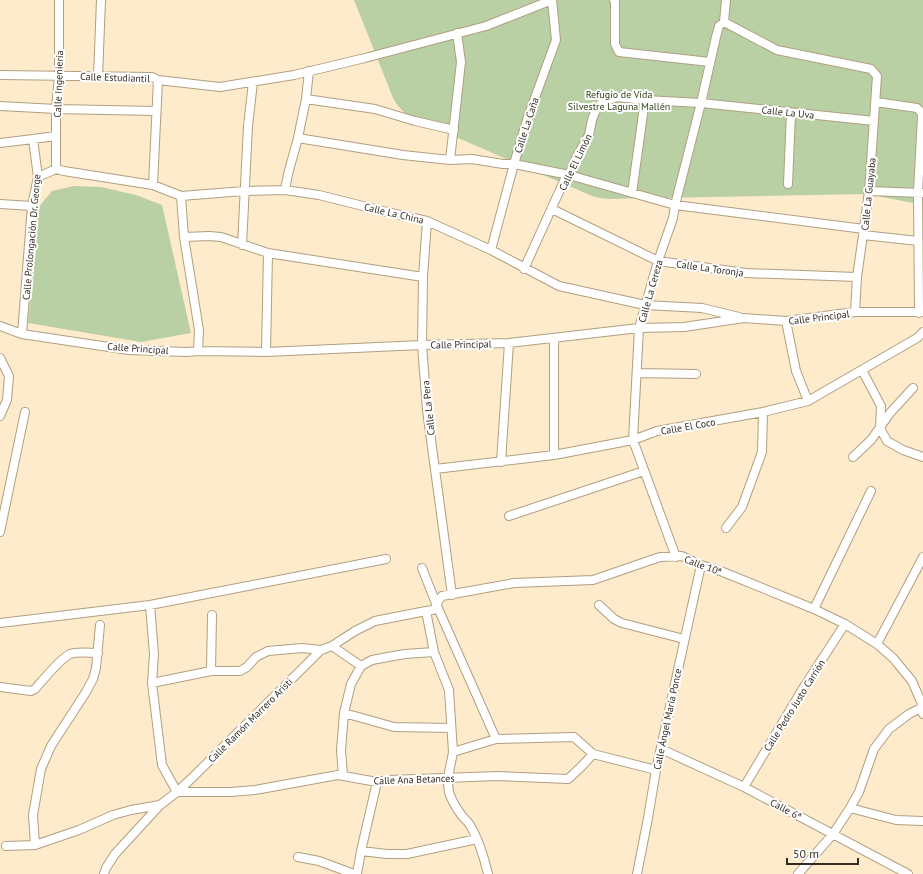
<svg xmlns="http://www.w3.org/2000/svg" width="923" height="874" viewBox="0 0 923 874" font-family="'PT Sans',sans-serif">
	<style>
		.park { fill: #b9d0a5 }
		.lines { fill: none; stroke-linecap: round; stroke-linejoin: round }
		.minor-casing { stroke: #b09f80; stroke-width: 10 }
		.minor { stroke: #fff; stroke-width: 8 }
		.labels { text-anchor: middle; stroke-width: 4; stroke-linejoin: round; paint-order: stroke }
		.street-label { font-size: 10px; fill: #322b1f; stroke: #fff }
		.park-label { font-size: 10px; fill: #2d4215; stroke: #fff }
	</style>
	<rect width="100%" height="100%" fill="#feebcb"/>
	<path class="park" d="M354,0H923V205L867,194L608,199L599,198L592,196L414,119C404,114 398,107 393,98Z
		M74,186L101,187L136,195L162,205L191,333L141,342L28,323L38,208L52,191Z"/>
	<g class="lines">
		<defs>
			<path id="minor" d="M614,0L615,2V44L619,52L710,62
				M724,22L726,0
				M0,75L152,77L158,80L220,87L294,75L365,58L486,26L552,0
				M98,77L101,0
				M306,99L375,109L415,121L454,130
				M876,102L917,108L921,112L922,116L918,192L919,313
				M0,106L56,109L156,111
				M298,138L403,155L450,160L472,159L503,164H514L569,175L675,205L864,229
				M0,143L33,139L56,136
				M450,160L461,62L457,33
				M56,169L64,171L153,185L181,196L244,191L285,190L319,195L383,211L427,221L491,250L559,286L645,305L702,308L739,317
				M56,169V109L59,76V0
				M38,177L56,169
				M788,184L791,113
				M153,185L158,80
				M285,190L288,174L298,138L301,123L306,99L309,71
				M869,191L922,193
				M632,193L645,100
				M181,196L184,237L199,330L198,351
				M0,204L32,206
				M552,209L658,261L746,273L857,277
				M427,221L423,277L422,345L427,410L452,595
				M863,235L918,241
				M184,237L209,236L221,237L268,253L423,277
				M242,245L248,126L253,82
				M491,250L514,164L528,117L556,40L552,0
				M524,269L564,181L569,175L576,158L589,135L592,120L595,112L601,103L617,97L645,100L701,103L874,121
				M786,321L796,371L808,401
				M0,326L22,334L129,350L187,352L198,351L266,352L422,345L509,343L639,328L684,327L744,318L786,321L855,312H923
				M22,334L32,206L38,177L33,139
				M554,338V455
				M266,352L268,253
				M0,358L9,376L7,400L0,416
				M862,370L881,406L880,428L887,441L903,450L923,457
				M637,373L696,374
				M853,457L871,440L890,413L913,388
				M501,462L509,343
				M435,469L554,455L633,440L657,431L763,412L808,401L917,338L923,332
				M509,516L644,471
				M726,528L742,507L762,452L763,412
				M0,532L25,412
				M676,557L633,440L639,328L658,261L673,218L675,205L701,103L716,37L719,26L724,22L777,50L871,69L877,76L869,191L863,235L857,277L855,312
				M422,568L437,606L433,610L426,611L434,652L449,690L453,752
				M150,605L154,654L152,683L162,765L177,792H231L255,790L338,775L377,782L389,780L498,776L568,779L581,767L593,754
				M599,605L614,619L622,623L684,639
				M814,609L871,491
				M0,623L150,605L386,559
				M877,644L923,557
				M332,646L361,666
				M211,671L212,615
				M152,683L211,671H240L247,667L256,657L268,651L302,648L321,650
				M0,687L31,691L35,689C42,681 61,658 70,654C78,651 89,653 98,653
				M344,713L394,727L451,728
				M496,739L437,606L438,601L442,596L514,583L593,580L660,557L682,556L701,565L723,572L814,609L845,624L877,644L893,658L912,681L922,704L921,708L923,714
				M661,749L744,787L908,874
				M343,775L341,750L344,713L351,684L361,666L372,660L388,657L405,654L434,652
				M744,787L802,690L845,624
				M850,808L896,820L923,821
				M35,845L33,815L41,769L51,746L86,692L93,679L96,668L100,625
				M6,846L35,845L79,830L113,815L131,810L160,805
				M361,851L387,854H407L477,839
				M298,857L319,861L354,874
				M104,874L106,868L115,854L160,805L177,792L193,777L321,650L332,646L355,631L375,621L426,611
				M357,874L361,851L377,782
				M488,874C484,857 479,840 470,825C468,822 465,819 462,816C457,809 451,800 449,792C446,778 451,765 453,752L496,739L574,737L593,754L656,770
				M637,874L648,818L656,770L701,565
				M798,874L833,834L850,808L859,792L874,749L889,729L909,714L921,708"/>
		</defs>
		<use href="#minor" class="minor-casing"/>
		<use href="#minor" class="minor"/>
	</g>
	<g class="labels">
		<g class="street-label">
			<text transform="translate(115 77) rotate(2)" y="4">Calle Estudiantil</text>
			<text transform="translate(58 84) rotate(-88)" y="4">Calle Ingeniería</text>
			<text transform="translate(788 112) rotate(6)" y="4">Calle La Uva</text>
			<text transform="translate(526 125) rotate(-72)" y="4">Calle La Caña</text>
			<text transform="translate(575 162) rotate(-64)" y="4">Calle El Limón</text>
			<text transform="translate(868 194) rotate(-84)" y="4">Calle La Guayaba</text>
			<text transform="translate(394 213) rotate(13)" y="4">Calle La China</text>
			<text transform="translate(31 237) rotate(-85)" y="4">Calle Prolongación Dr. George</text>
			<text transform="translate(710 268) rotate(8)" y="4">Calle La Toronja</text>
			<text transform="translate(650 291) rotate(-74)" y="4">Calle La Cereza</text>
			<text transform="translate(819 317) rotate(-7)" y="4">Calle Principal</text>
			<text transform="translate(461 344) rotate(-1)" y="4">Calle Principal</text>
			<text transform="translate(138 348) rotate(4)" y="4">Calle Principal</text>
			<text transform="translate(428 408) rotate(-96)" y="4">Calle La Pera</text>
			<text transform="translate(688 426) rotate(-10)" y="4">Calle El Coco</text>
			<text transform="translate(703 565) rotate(20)" y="4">Calle 10ª</text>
			<text transform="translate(794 705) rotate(-58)" y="4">Calle Pedro Justo Carrión</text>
			<text transform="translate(667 719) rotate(-78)" y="4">Calle Ángel María Ponce</text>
			<text transform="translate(250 720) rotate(-45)" y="4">Calle Ramón Marrero Aristi</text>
			<text transform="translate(414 779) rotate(-2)" y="4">Calle Ana Betances</text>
			<text transform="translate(786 809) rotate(28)" y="4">Calle 6ª</text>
		</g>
		<g class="park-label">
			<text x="619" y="98">Refugio de Vida<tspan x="619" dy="12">Silvestre Laguna Mallén</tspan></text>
		</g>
	</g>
	<path d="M787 858v6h71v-6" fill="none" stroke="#322b1f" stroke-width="2"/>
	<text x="793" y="858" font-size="12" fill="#322b1f" stroke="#ffffff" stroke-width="3" paint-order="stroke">50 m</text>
</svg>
